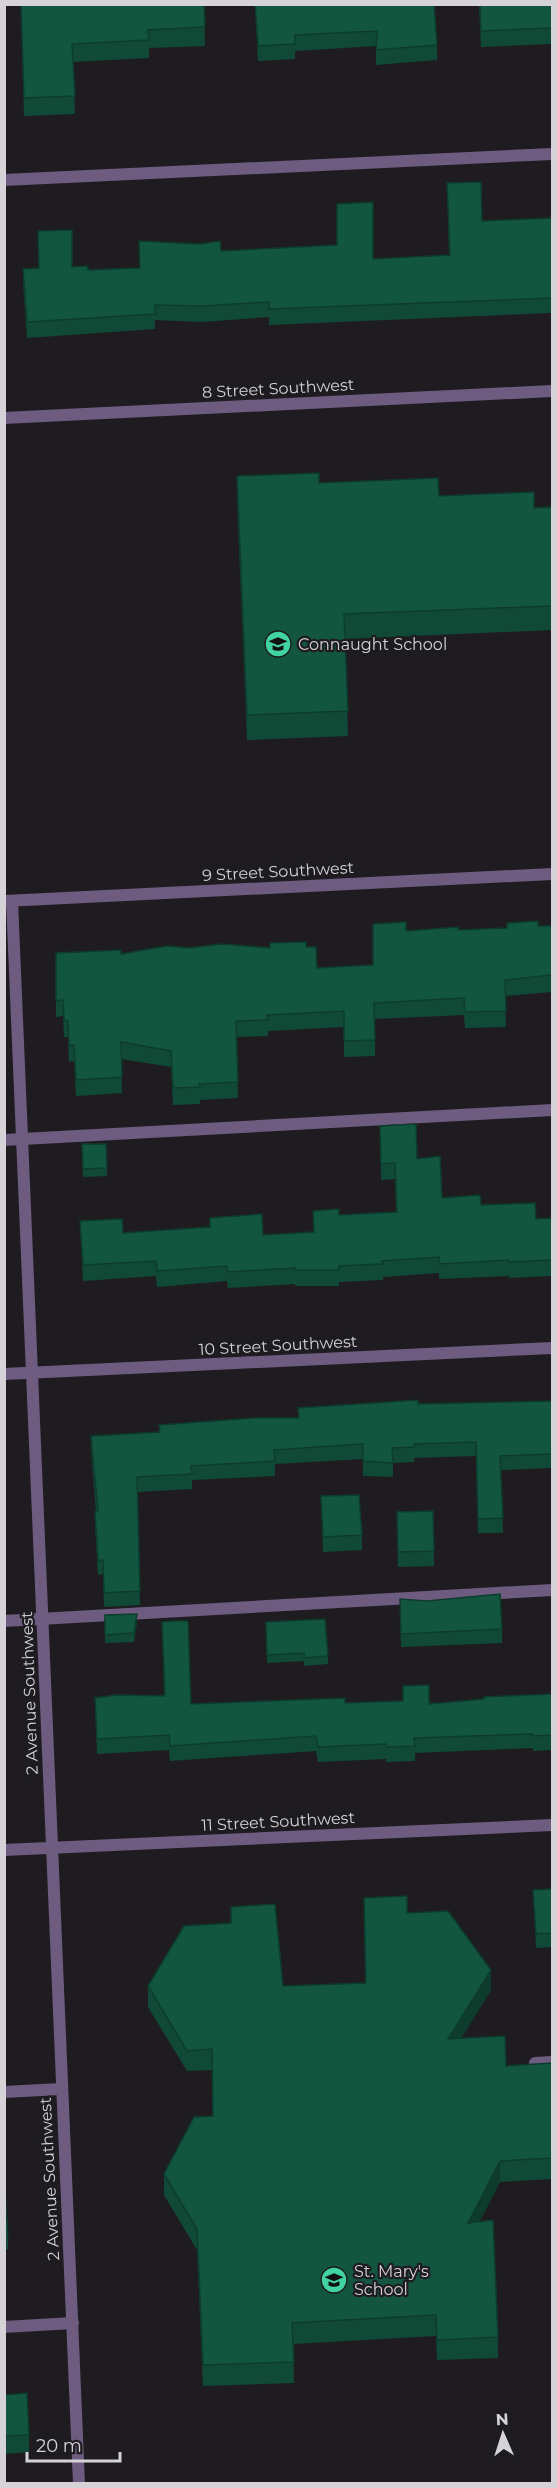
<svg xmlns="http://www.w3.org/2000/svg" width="557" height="2488" viewBox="0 0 557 2488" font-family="Montserrat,sans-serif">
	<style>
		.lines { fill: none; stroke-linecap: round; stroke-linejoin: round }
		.service { stroke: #6d5c7f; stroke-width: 12 }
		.minor { stroke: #6d5c7f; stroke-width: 12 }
		.wall { fill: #104a36 }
		.shaded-wall { fill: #0d3c2c }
		.building { fill: #13563f; stroke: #0d3c2c; stroke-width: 1.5 }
		.labels { text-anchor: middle; stroke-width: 4.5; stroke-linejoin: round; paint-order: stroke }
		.street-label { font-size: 16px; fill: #d5d3d7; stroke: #1e1c21 }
		.poi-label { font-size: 16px; fill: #d5d3d7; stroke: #1e1c21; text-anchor: start }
	</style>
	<rect width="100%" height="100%" fill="#1e1c21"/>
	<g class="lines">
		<path class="service" d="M4,180L552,154
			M4,1140L552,1110
			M4,1621L552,1590
			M535,2063L552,2062
			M4,2092L61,2089"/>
		<path class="minor" d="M4,418L552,391
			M5,901L552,874
			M12,901L79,2484
			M4,1374L552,1348
			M4,1850L552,1825
			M4,2327L73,2323"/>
	</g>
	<path class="wall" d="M21,4H204L205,46L149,48V58L73,62L75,114L24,116Z
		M255,4L437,45V60L376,65V46L295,51V59L258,61Z
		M479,4H552V44L481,47Z
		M447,183L482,221L552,218V313L269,325V317L202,322L155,320V329L27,338L23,284V269L39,268L38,231L72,267L88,270L139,268V241L221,251L373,259L449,255Z
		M237,476L319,483L534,508L552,507V630L345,639L348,736L247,740L237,501Z
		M552,926V992L505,996L506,1027L465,1028L464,1015L375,1019V1056L344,1057V1027L268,1031V1036L236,1037L238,1098L200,1100V1104L173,1105L171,1067L121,1059L122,1093L76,1096L74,1061L69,1062L68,1037H64L63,1016L56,1017V953L121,954L190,948L306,947L317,968L373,965L406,931L458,930Z
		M380,1126L417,1159L442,1198L481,1205L536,1219L552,1218V1276L509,1278V1276L439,1279V1273L383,1277V1280L339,1282V1286H295V1284L228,1288L227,1281L157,1287L156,1276L83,1281L80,1221L123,1233L210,1227V1218L263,1235L313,1232V1211L339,1215L396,1212L395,1179L381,1180Z
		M82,1144L107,1168V1176L83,1177Z
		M552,1401V1468L501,1470L503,1533H478L476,1456L414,1458V1462L393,1463V1477L363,1476V1459L275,1464V1476L192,1480V1489L137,1492L140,1605L104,1607L103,1574L98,1575L95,1525V1511H96L91,1450V1436L159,1432V1425L298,1418V1408Z
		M321,1496L362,1535V1550L323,1552Z
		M397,1512L434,1551V1566L398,1567Z
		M400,1612L502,1629V1643L401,1647Z
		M105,1615L137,1622L134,1642L105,1643Z
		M162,1622L191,1704L345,1703L403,1701V1686L429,1704L552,1694V1750L533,1751V1748L415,1753V1761L386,1762V1759L318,1762L316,1751L170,1761L169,1750L97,1754L95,1698L164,1696Z
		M266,1622L328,1656V1664L304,1666V1661L267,1663Z
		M552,1889V1947L536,1948L533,1890Z
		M364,1898L407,1913L491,1990L461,2038L506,2066L552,2063V2179L500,2182L479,2222L498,2337V2358L437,2360L436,2336L293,2344L294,2383L203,2386L197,2250L164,2195V2174L213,2116L212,2070L187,2071L148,2007V1986H283L365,1983Z
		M4,2193L8,2235V2249L4,2250Z
		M4,2395L29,2435V2452L4,2454Z"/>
	<path class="shaded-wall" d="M137,1614V1622L134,1642V1633Z
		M491,1970V1990L448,2060V2039Z
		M500,2161V2182L468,2244V2223Z"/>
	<path class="building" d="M21,4H204L205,27L148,30L149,40L72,44L75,96L24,98Z
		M255,4H434L437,45L376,50L377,31L295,35V44L258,46Z
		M480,4H552V28L481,31Z
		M481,182L482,221L552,218V298L269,309V302L202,306L155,305V314L27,322L23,269L39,268L38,231L72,230V267L88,266V270L140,268L139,241L200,244L220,241L221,251L337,245V204L373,202V259L450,255L447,183Z
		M319,473V483L438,478L439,496L534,492V508L552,507V606L344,614L348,711L247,715L237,476Z
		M538,921V926H552V975L505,980L506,1011L465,1012L464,998L374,1003L375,1040L344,1041V1011L267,1015L268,1020L236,1021L238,1082L199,1084L200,1087L173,1088L171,1051L121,1042L122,1077L76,1080L74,1045H69L68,1021L64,1020L63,1000L56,1001V953L121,950V954L167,946L190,948L222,944L270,948V943L306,942V947H316L317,968L373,965V924L406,922V931L458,927V930L507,928V923Z
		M416,1124L417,1159L440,1156L442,1198L480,1195L481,1205L535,1203L536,1219L552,1218V1260L509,1262V1260L439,1264V1257L382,1261L383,1264L339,1266V1270H295V1268L228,1272L227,1266L157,1271L156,1261L83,1265L80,1221L122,1219L123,1233L210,1227V1218L262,1214L263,1235L314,1232L313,1211L339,1209V1215L397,1212L395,1163L381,1164L380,1126Z
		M82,1144H106L107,1168L83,1169Z
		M418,1400V1404L552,1401V1454L500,1456L503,1518L478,1519L476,1442L414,1444V1447L392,1448L393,1463L363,1461V1444L274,1450L275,1461L191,1466L192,1474L137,1477L140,1591L104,1593L103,1560L98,1561L95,1511H98L91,1436L160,1432L159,1425L255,1418H299L298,1408Z
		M359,1495L362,1535L323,1537L321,1496Z
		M433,1511L434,1551L398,1552L397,1512Z
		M500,1594L502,1629L401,1634L400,1599L427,1601Z
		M137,1614L134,1633L105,1635V1615Z
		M325,1619L328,1656L304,1658V1653L267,1655L266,1622Z
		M174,1621H188L191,1704L345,1698V1703L403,1701V1686L429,1685V1704L484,1699V1697L552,1694V1735L533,1736V1734L414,1738L415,1746L386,1747V1744L318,1747L316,1736L170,1746L169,1735L97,1739L95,1698L116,1695L165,1696L162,1622Z
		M552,1889V1933L536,1934L533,1890Z
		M407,1896V1913L448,1911L491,1970L448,2039L505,2036L506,2066L552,2063V2158L500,2161L468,2223L493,2220L498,2337L437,2340L436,2315L292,2323L294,2362L203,2365L197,2229L164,2174L194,2117L213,2116L212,2049L187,2051L148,1986L184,1926L231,1923V1907L275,1904L283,1986L366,1983L364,1898Z
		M4,2193H5L8,2235H4Z
		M27,2393L29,2435L4,2436V2395Z"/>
	<defs>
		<symbol id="school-disc" viewBox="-11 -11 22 22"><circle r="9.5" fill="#41d4a1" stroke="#1e1c21"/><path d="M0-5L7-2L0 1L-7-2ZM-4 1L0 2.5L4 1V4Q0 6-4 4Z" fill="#111"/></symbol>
	</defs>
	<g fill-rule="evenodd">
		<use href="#school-disc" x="263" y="629" width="30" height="30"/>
		<use href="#school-disc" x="319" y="2265" width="30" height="30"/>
	</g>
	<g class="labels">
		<g class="street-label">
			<text transform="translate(278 388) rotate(-3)" y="6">8 Street Southwest</text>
			<text transform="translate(278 871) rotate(-3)" y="6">9 Street Southwest</text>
			<text transform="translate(278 1345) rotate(-3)" y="6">10 Street Southwest</text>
			<text transform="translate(29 1693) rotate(-92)" y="6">2 Avenue Southwest</text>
			<text transform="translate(278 1821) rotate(-3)" y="6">11 Street Southwest</text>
			<text transform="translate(49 2179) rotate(-93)" y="6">2 Avenue Southwest</text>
		</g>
		<g class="poi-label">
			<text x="298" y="650">Connaught School</text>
			<text x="354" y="2277">St. Mary's<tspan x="354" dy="18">School</tspan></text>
		</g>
	</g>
	<rect width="557" height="2488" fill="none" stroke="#d5d3d7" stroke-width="12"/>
	<g transform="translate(503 2434) rotate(357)" stroke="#1e1c21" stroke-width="4.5" paint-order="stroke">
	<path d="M0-4.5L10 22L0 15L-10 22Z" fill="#d5d3d7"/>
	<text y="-9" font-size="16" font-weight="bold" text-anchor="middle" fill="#d5d3d7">N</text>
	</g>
	<path d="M27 2452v9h93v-9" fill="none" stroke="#d5d3d7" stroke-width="3"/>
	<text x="36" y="2452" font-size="18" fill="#d5d3d7" stroke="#1e1c21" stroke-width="4.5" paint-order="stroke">20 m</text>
</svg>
